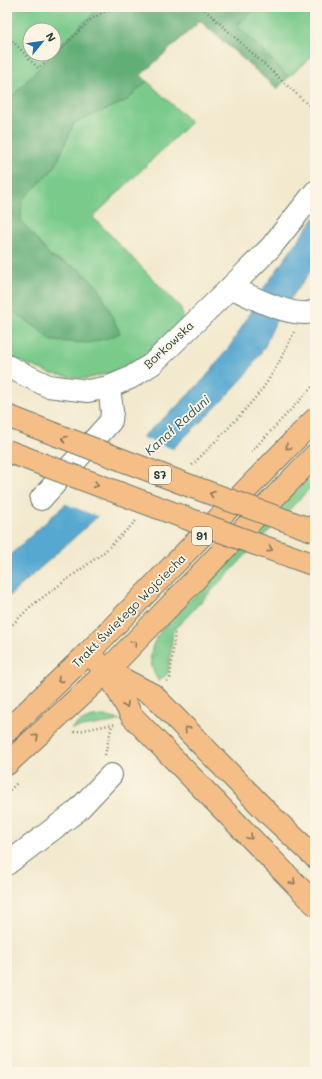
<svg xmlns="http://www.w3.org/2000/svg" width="322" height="1079" viewBox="0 0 322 1079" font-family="Mali,sans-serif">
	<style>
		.green { fill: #79ca8b; stroke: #4c8460 }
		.forest { fill: #62ae77; stroke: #407656 }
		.water { fill: #56a8d1; stroke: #3a7282 }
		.pier { fill: #f2e9ce }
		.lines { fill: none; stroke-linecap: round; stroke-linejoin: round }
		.minor-casing { stroke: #69796a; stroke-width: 24 }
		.major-casing { stroke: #69796a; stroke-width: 24 }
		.highway-casing { stroke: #69796a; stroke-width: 24 }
		.path { stroke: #69796a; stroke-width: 2.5; stroke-dasharray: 1 3; stroke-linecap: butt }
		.minor { stroke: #fff; stroke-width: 22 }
		.major { stroke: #f6be87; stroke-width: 22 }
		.highway { stroke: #f6be87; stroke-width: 22 }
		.highway-bridge-casing { stroke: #69796a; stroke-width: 24; stroke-linecap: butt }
		.highway-bridge { stroke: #f6be87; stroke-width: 22 }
		.oneway { stroke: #807759 }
		.labels { text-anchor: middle; stroke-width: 3.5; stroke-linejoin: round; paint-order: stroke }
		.shield { fill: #fcf5e5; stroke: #617469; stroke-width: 1 }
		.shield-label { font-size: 11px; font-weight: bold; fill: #1f3d34 }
		.street-label { font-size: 12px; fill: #1f3d34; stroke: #fcf5e5 }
		.water-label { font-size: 13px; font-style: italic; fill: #305d63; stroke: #fcf5e5 }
	</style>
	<rect width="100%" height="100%" fill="#fcf5e5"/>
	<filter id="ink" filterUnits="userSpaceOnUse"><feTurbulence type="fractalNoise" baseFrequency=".025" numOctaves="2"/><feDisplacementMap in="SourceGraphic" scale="8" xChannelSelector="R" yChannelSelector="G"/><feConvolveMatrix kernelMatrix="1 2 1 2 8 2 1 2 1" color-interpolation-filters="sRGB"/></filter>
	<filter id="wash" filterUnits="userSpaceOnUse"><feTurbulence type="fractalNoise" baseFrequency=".012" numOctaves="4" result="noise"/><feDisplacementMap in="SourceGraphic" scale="16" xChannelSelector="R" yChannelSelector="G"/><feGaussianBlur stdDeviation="0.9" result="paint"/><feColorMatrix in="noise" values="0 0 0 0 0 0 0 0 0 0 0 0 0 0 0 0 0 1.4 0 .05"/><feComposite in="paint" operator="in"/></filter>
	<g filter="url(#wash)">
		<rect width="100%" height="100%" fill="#f2e9ce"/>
		<path class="green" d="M7,7H99L54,52V30H30V54H52L7,102Z
			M258,7H299L315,22V54L289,77L237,25Z
			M147,81L191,122L93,217L181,308L184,321L144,356L117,371L86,379L52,374L7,356V307L37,328L52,341L79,269L51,257L21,221V200L47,176L56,165L74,123L128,100Z
			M315,469V483L173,631L168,673L159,682C139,651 159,631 180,610C192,598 204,586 215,574L218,573L221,568Z
			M104,716L120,720L113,722L71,729C80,720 91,716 104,716Z"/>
		<path class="forest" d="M99,7H258L237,25L289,77L277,89L200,21L141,75L147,81L128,100L74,123L56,165L47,176L22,200L21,221L51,257L79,269L99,288L120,333L111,337L89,343L52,341L37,328L7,307V102L52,54H54V52Z"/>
		<path class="water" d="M315,217V265L288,302L261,292Z
			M253,309L277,318L264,348L245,376L217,406L167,454L7,598V558L59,510L173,410L205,378L230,346Z"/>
		<path class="pier" d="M139,436L175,450L99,517L64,503Z"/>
	</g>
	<g filter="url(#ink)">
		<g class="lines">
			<defs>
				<path id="minor" d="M231,287C251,297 295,320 315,311
					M7,366L48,386L88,391L109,387L130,378L152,364L231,287L271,247L315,192
					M41,499L111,421L112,411L109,387
					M7,864L77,811L111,775"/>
				<path id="major" d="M7,731L88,653L315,419
					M7,764L107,671L315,455"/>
				<path id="highway" d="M88,653L107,671L132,716L315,904
					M107,671L153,695L270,815L315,857"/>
			</defs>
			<use href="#minor" class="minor-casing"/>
			<use href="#major" class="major-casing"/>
			<use href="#highway" class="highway-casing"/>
			<path class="path" d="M202,7L315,111
				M7,35L38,68L60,50L90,20L112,7
				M251,452L315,384
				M192,465C217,440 241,416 263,388C274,373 286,349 294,332
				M7,630L31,606L103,553L136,521
				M167,681L170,678L175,631
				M74,732L114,724
				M105,755L112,725
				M7,793L18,782"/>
			<use href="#minor" class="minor"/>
			<use href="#major" class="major"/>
			<use href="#highway" class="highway"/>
			<defs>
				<path id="highway-bridge" d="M7,416L193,487L315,531
					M7,451L250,542L315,565"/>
			</defs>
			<use href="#highway-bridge" class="highway-bridge-casing"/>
			<use href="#highway-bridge" class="highway-bridge"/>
		</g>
		<defs><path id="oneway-chevron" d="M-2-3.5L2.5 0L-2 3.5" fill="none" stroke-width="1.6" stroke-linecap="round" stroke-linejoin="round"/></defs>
		<g class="oneway">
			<use href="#oneway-chevron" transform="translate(64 439) rotate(-159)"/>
			<use href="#oneway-chevron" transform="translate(288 447) rotate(134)"/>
			<use href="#oneway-chevron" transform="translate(96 485) rotate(20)"/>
			<use href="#oneway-chevron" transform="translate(212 494) rotate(-160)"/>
			<use href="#oneway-chevron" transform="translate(270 549) rotate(19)"/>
			<use href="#oneway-chevron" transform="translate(134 643) rotate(-46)"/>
			<use href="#oneway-chevron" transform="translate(60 680) rotate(136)"/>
			<use href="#oneway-chevron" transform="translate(126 705) rotate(61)"/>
			<use href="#oneway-chevron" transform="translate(187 729) rotate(-134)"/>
			<use href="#oneway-chevron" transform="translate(36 737) rotate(-43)"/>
			<use href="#oneway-chevron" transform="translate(250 837) rotate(46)"/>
			<use href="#oneway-chevron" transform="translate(293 882) rotate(46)"/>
		</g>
	</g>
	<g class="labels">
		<g class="shield">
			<rect x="149" y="466" width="22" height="18" rx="3"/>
			<rect x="192" y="527" width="20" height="18" rx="3"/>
		</g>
		<g class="shield-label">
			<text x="160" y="479">S7</text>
			<text x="202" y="540">91</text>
		</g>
		<g class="street-label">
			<text transform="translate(169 345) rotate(-43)" y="4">Borkowska</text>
			<text transform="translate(129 611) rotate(-45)" y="4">Trakt Świętego Wojciecha</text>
		</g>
		<g class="water-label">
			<text transform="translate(177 425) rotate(-42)" y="5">Kanał Raduni</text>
		</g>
	</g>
	<rect width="322" height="1079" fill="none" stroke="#fcf5e5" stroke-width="24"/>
	<g transform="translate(42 42) rotate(61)"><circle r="19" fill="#fcf5e5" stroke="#a4ab9e"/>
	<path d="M0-3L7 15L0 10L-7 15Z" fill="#1f6fb2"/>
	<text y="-6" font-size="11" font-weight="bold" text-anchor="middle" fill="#1f3d34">N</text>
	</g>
</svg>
